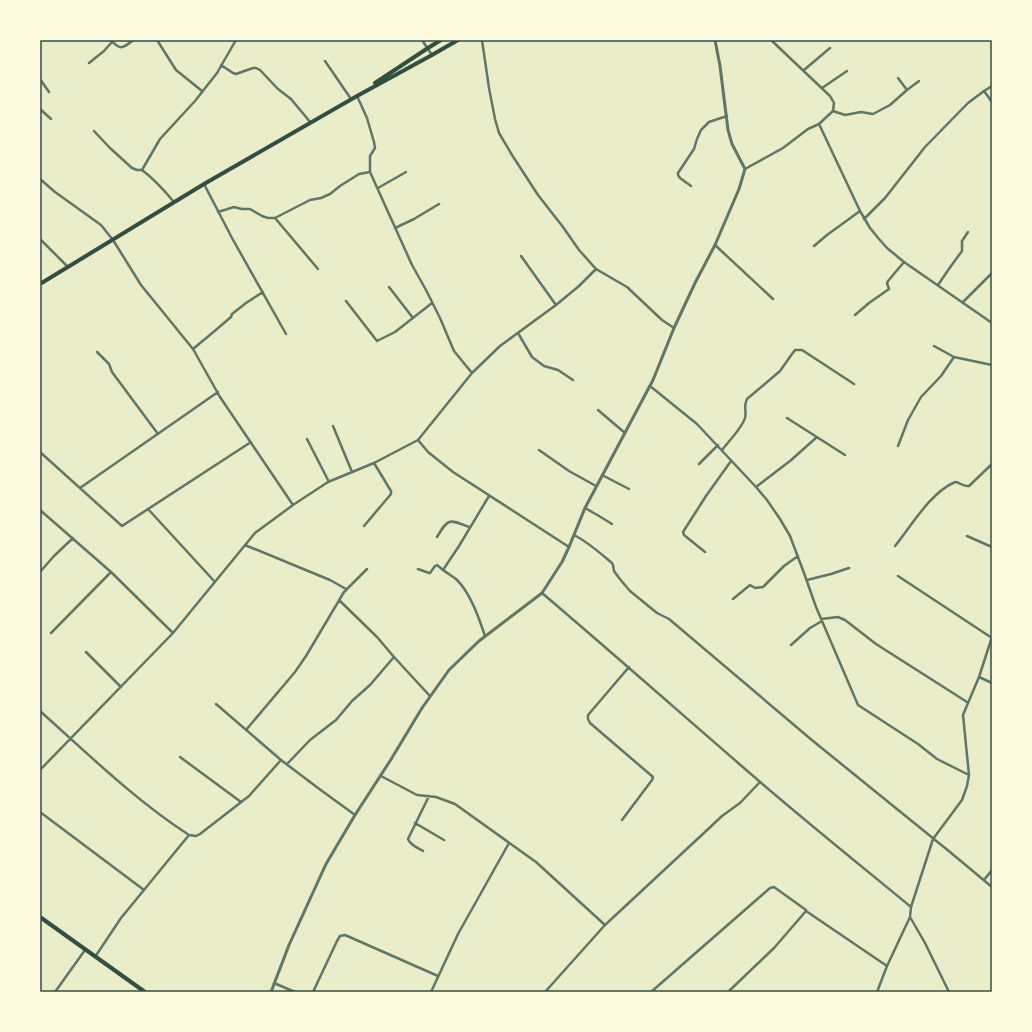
<svg xmlns="http://www.w3.org/2000/svg" width="1032" height="1032" viewBox="0 0 1032 1032" font-family="Montserrat,sans-serif">
	<style>
		.lines { fill: none; stroke-linecap: round; stroke-linejoin: round }
		.minor { stroke: #617663; stroke-width: 2.5 }
		.tertiary { stroke: #617663; stroke-width: 3 }
		.primary { stroke: #344e41; stroke-width: 4 }
		.neatline { fill: none; stroke: #344e41; stroke-width: 1.5 }
	</style>
	<rect width="100%" height="100%" fill="#e9edc9"/>
	<g class="lines">
		<path class="minor" d="M111,40C121,52 123,47 134,40
			M157,40L176,70L202,91
			M422,40L432,55
			M482,40L489,88L495,119L499,133L512,155L538,195L563,227L579,250L596,269L627,287L662,320L674,328
			M325,61L351,99
			M89,63L104,51L112,42
			M221,65L233,73L236,74L253,68H256L260,70L278,89L291,99L311,123
			M804,70L830,48
			M40,79L49,92
			M822,88L847,71
			M907,90L919,81
			M984,91L992,102
			M357,96L367,118L374,142L375,148L370,156V172L412,265L426,290L440,318L454,351L472,373
			M40,109L51,119
			M833,111L845,115L861,112L873,114L890,105L907,90L898,78
			M819,124L860,211L870,228L879,239L887,248L904,262L992,323
			M94,131L110,148L132,168L137,170H142
			M745,169L783,148L808,129L819,124L833,111L834,103L830,96L771,40
			M142,170L160,139L195,101L217,73L236,40
			M142,170C154,179 164,190 174,202
			M40,179L55,192L101,225L113,240L141,285L193,349L220,397L293,505
			M204,184L232,238L286,334
			M691,186L680,178L678,175V173L694,149L697,139L701,130L709,122L727,116
			M378,188L406,172
			M218,212L234,207L242,209H250L262,216L268,218H275L310,200L321,198L330,194L340,186L359,174L370,172
			M275,218L318,269
			M864,219L885,198L925,147L968,103L984,91L992,86
			M395,228L414,219L439,204
			M40,239L68,267
			M715,245L773,299
			M814,246L827,235L860,211
			M521,256L556,305
			M938,285L951,266L962,251V241L968,232
			M389,287L413,318
			M346,301L377,341L395,332L432,303
			M963,302L992,273
			M855,315L869,303L889,289L887,283L888,281L904,262
			M518,333L532,357L544,366L558,370L573,380
			M934,346L954,357L992,365
			M193,349L217,329L231,317L232,314L246,303L263,292
			M97,352L109,364L112,372L158,434
			M650,386L697,424L756,487L767,500L780,519L790,536L804,573L816,607L858,705L918,744L937,759L969,775
			M598,410L625,433
			M787,418L845,455
			M333,426L352,472
			M307,439L329,482
			M418,440L428,452L453,472L569,547
			M898,446L908,420L921,397L941,376L954,357
			M539,450L569,471L596,486
			M722,450C728,442 742,428 745,418C747,411 743,407 747,399L780,371L792,354L795,350H802L854,384
			M40,452L122,526L251,442
			M699,464L718,445
			M602,475L629,489
			M756,487L790,461L817,437
			M80,488L218,392
			M585,508L599,516L612,524
			M148,509L215,582
			M40,510L111,572L173,633
			M364,526L391,494V491L374,463
			M574,535C588,542 600,553 612,563L613,565L614,571L619,578L630,591L657,613L669,619L813,741L950,852L992,887
			M967,536L992,547
			M437,537C448,518 449,519 469,527
			M245,545L330,580L346,589
			M895,546C912,525 930,493 955,482C960,482 963,487 969,486L992,464
			M705,552L684,535L683,532L706,496L731,461
			M418,569L429,573H430L435,566L437,565L443,570
			M40,572L54,556L73,538
			M898,576L992,638
			M807,580L831,574L849,568
			M542,593C615,655 687,719 759,781C809,824 860,865 911,907
			M733,599L750,585L755,588L763,587L784,566L798,556
			M339,600L377,637L394,657L417,682L430,696
			M821,619L838,617L845,620L876,644L967,702
			M51,633L111,572
			M485,636C479,618 470,592 456,579C452,576 447,573 443,570L459,546L489,496
			M791,645L810,628L822,621
			M86,652L121,687
			M979,677L992,683
			M216,704L281,760L318,788L355,815
			M40,711C88,754 135,800 189,835
			M246,730L295,672L306,656L344,592L367,569
			M180,757L241,802
			M287,764L310,740L336,720L352,701L370,685L394,657
			M40,770L173,633L255,533L293,505L328,482L374,463L418,440L472,373L500,346L556,305L579,286L596,269
			M381,776L417,795L436,797L455,804L536,862L605,925
			M40,812L144,890
			M622,820L652,780L653,777L590,723L588,719V715L629,667
			M415,823L444,840
			M423,851C418,848 410,845 408,839L429,796
			M984,880L992,870
			M910,917L925,943L949,992
			M95,957L121,918L189,835L196,836L200,834L249,796L281,760
			M274,983L295,992
			M55,992L85,950
			M313,992L337,941L340,936L345,935L438,976
			M431,992L458,934L509,843
			M545,992L605,925L705,832L722,816L740,803L760,782
			M651,992L770,888L774,887L806,910
			M728,992L774,948L806,911L887,966
			M877,992L887,966L910,917L911,907L933,839L962,800L967,786L969,775L963,715L979,677L992,637"/>
		<path class="tertiary" d="M271,992L289,945L326,864L355,815L390,761L422,708L449,670L479,641L542,593L562,562L569,547L585,508L653,380L674,328L695,283L715,245L739,189L745,169L732,144L728,130L720,66L715,40"/>
		<path class="primary" d="M375,83L428,48L441,40
			M40,284L204,184L357,96L432,55L458,40
			M40,917L145,992"/>
	</g>
	<rect width="1032" height="1032" fill="none" stroke="#fefae0" stroke-width="82"/>
	<rect x="41" y="41" width="950" height="950" class="neatline"/>
</svg>
